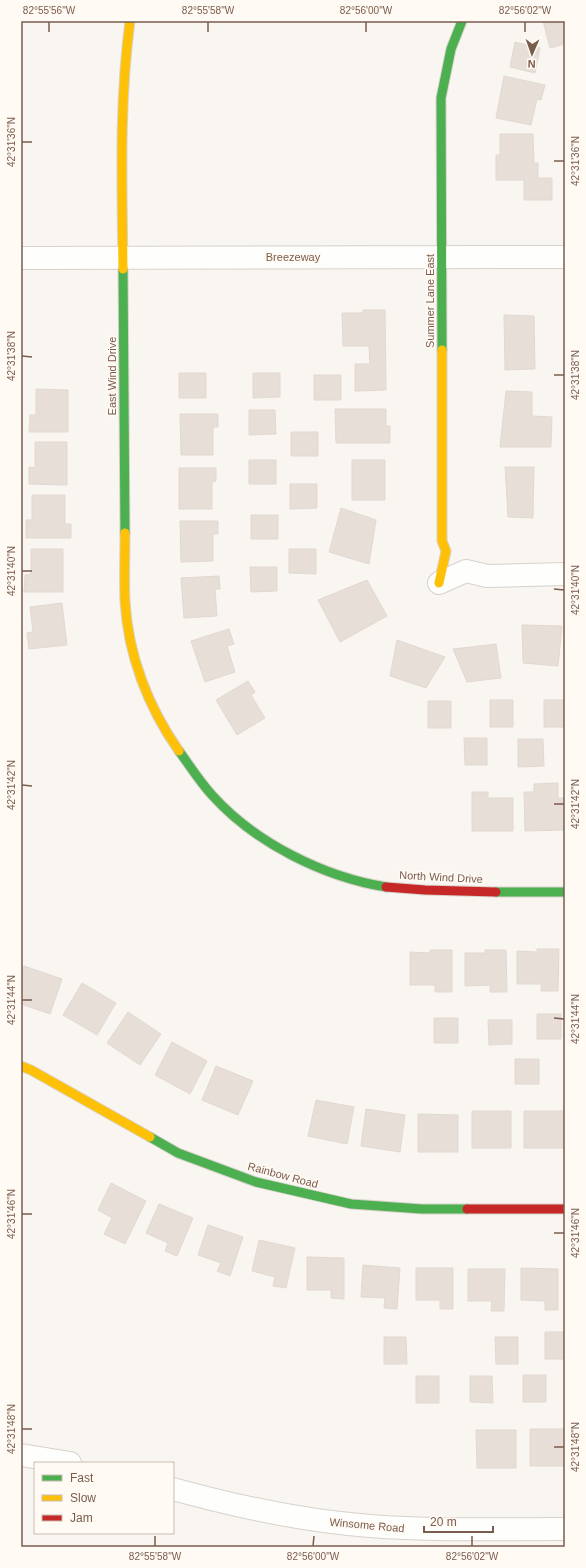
<svg xmlns="http://www.w3.org/2000/svg" width="586" height="1568" viewBox="0 0 586 1568" font-family="Helvetica,sans-serif">
	<style>
		.building { fill: #e6ded7; stroke: #e2d8d2 }
		.lines { fill: none; stroke-linecap: round; stroke-linejoin: round }
		.street-casing { stroke: #d7d1cb; stroke-width: 24 }
		.fast-casing { stroke: #d9d2cb; stroke-width: 11 }
		.slow-casing { stroke: #d9d2cb; stroke-width: 11 }
		.jam-casing { stroke: #d9d2cb; stroke-width: 11 }
		.street { stroke: #fefefd; stroke-width: 22 }
		.fast { stroke: #4caf50; stroke-width: 9 }
		.slow { stroke: #ffc107; stroke-width: 9 }
		.jam { stroke: #c62828; stroke-width: 9 }
		.ticks { fill: none; stroke: #7a5c4d; stroke-width: 1.5 }
		.labels { text-anchor: middle; stroke-width: 3.5; stroke-linejoin: round; paint-order: stroke }
		.street-label { font-size: 11px; fill: #7a5c4d; stroke: #fffaf3 }
		.neatline { fill: none; stroke: #7a5c4d; stroke-width: 1.5 }
		.ticks-label { font-size: 10px; text-anchor: middle; fill: #7a5c4d }
	</style>
	<rect width="100%" height="100%" fill="#f9f5f0"/>
	<path class="building" d="M543,21H565V44L550,48Z
		M515,42L540,48L535,73L510,67Z
		M504,76L545,85L541,100L537,99L531,125L496,118Z
		M500,134H533L534,163H538V178H552V200H524V180H496V155H500Z
		M363,310H385L386,390L355,391V364H370L369,346H343L342,313H363Z
		M504,315L534,316L535,369L505,370Z
		M179,373H206V398H179Z
		M253,373H280V397L253,398Z
		M314,375H341V400H314Z
		M36,389L68,390V432H29L30,415H36Z
		M506,391L532,392V416L552,417L551,447H500Z
		M335,409H386V426H390V443H336Z
		M249,410H275L276,434L249,435Z
		M180,414H218V427H213V455H181Z
		M291,432H318V456H291Z
		M35,442H67V485L29,484V467L35,468Z
		M249,460H276V484H249Z
		M352,460H385V500H352Z
		M505,467H534L533,518L508,517Z
		M179,468H216V481L212,482V509H179Z
		M290,484H317V508L290,509Z
		M32,495H65V524H71V538H26V520H32Z
		M341,508L376,520L369,564L329,552Z
		M251,515H278V539H251Z
		M180,521H218V534H213V561L181,562Z
		M31,549H63V592H24L25,575L31,574Z
		M289,549H316V574L289,573Z
		M250,567H277V591L251,592Z
		M219,576L220,589H215L217,616L184,618L181,578Z
		M367,580L387,616L340,642L318,600Z
		M62,603L67,645L29,649L27,633L33,632L30,607Z
		M522,625L562,626L558,666L523,663Z
		M229,629L234,644L227,646L235,672L205,682L191,641Z
		M397,640L445,657L426,688L390,676Z
		M496,644L501,678L467,682L453,649Z
		M248,681L255,692L251,695L265,718L237,735L216,700Z
		M490,700H513V727H490Z
		M544,700H565V727H544Z
		M428,701H451V728H428Z
		M464,738H487V765H465Z
		M518,739H543L544,766L518,767Z
		M558,783V798H565V830L525,831L524,792H534V784Z
		M472,792H488V798H513V831H472Z
		M537,949H559L558,991H541V984H517V951L537,952Z
		M430,950H452V992H435V985H410V952L430,953Z
		M485,950H506L507,992H490V985L465,986V953H485Z
		M24,966L62,979L50,1014L21,1004V976Z
		M82,983L116,1003L97,1035L63,1015Z
		M128,1012L161,1034L140,1065L107,1043Z
		M537,1014H561V1039H537Z
		M434,1018H458V1043H434Z
		M488,1020H512V1044L489,1045Z
		M172,1042L207,1061L190,1094L155,1075Z
		M515,1059H539V1084H515Z
		M216,1066L253,1081L238,1115L202,1100Z
		M316,1100L354,1107L347,1144L308,1136Z
		M366,1109L405,1115L400,1152L361,1146Z
		M472,1111H511V1148H472Z
		M524,1111H563V1148H524Z
		M418,1114L458,1115V1152H418Z
		M111,1183L146,1201L125,1244L104,1234L112,1218L98,1210Z
		M159,1204L193,1218L177,1256L165,1251L168,1243L146,1233Z
		M208,1225L243,1237L230,1276L217,1271L221,1263L198,1255Z
		M259,1240L295,1248L286,1288L273,1286L275,1277L252,1271Z
		M307,1257L344,1258V1299L331,1298V1290H307Z
		M363,1265L400,1268L397,1309L384,1308L385,1298L361,1297Z
		M416,1268H453V1309H440V1300H416Z
		M521,1268L558,1269V1310H545V1301L521,1300Z
		M468,1269H505L504,1311H491L492,1301H468Z
		M545,1332H565V1359H545Z
		M384,1337H406L407,1364H384Z
		M495,1337H518V1364H496Z
		M523,1375H546V1402H523Z
		M416,1376H439V1403H416Z
		M470,1376H492L493,1403L470,1402Z
		M530,1429H565V1466H530Z
		M476,1430H516V1468H477Z"/>
	<g class="lines">
		<defs>
			<path id="street" d="M21,258L565,257
				M439,583L466,571L487,576L565,574
				M21,1455L70,1463
				M173,1489C238,1507 303,1521 370,1526C435,1531 500,1529 565,1529"/>
			<path id="fast" d="M123,269L125,533
				M442,350L441,98L451,49L462,21
				M179,751C190,766 200,782 212,795C255,843 324,877 386,887
				M496,892H565
				M150,1137L178,1153L256,1182L351,1204L422,1209H467"/>
			<path id="slow" d="M123,269C122,186 119,103 130,21
				M125,533C125,556 124,578 125,601C128,655 148,707 179,751
				M439,583L446,551L442,541V350
				M21,1066L31,1070L150,1137"/>
			<path id="jam" d="M386,887L425,890L496,892
				M467,1209H565"/>
		</defs>
		<use href="#street" class="street-casing"/>
		<use href="#fast" class="fast-casing"/>
		<use href="#slow" class="slow-casing"/>
		<use href="#jam" class="jam-casing"/>
		<use href="#street" class="street"/>
		<use href="#fast" class="fast"/>
		<use href="#slow" class="slow"/>
		<use href="#jam" class="jam"/>
	</g>
	<path class="ticks" d="M49,32V22M208,32V22M366,32V22M525,32V22M22,142H32M554,161H564M22,356L32,357M554,375H564M22,571H32M554,589L564,590M22,785L32,786M554,804H564M22,1000H32M554,1018L564,1019M22,1214H32M554,1233H564M22,1429H32M554,1447H564M155,1546V1536M313,1546L314,1536M472,1546V1536"/>
	<g class="labels">
		<g class="street-label">
			<text x="293" y="261">Breezeway</text>
			<text transform="translate(430 301) rotate(-90)" y="4">Summer Lane East</text>
			<text transform="translate(112 376) rotate(-90)" y="4">East Wind Drive</text>
			<text transform="translate(441 877) rotate(3)" y="4">North Wind Drive</text>
			<text transform="translate(283 1175) rotate(15)" y="4">Rainbow Road</text>
			<text transform="translate(367 1525) rotate(5)" y="4">Winsome Road</text>
		</g>
	</g>
	<rect width="586" height="1568" fill="none" stroke="#fffaf3" stroke-width="44"/>
	<rect x="34" y="1462" width="140" height="72" fill="#fffaf3" stroke="#cabbb1"/>
	<rect x="42" y="1475" width="20" height="6" fill="#4caf50" stroke="#cabbb1"/>
	<text x="70" y="1482" font-size="12" fill="#7a5c4d">Fast</text>
	<rect x="42" y="1495" width="20" height="6" fill="#ffc107" stroke="#cabbb1"/>
	<text x="70" y="1502" font-size="12" fill="#7a5c4d">Slow</text>
	<rect x="42" y="1515" width="20" height="6" fill="#c62828" stroke="#cabbb1"/>
	<text x="70" y="1522" font-size="12" fill="#7a5c4d">Jam</text>
	<g transform="translate(532 54) rotate(182)" stroke="#fffaf3" stroke-width="3" paint-order="stroke">
	<path d="M0-3L7 15L0 10L-7 15Z" fill="#7a5c4d"/>
	<text y="-6" font-size="11" font-weight="bold" text-anchor="middle" fill="#7a5c4d">N</text>
	</g>
	<path d="M424 1526v6h69v-6" fill="none" stroke="#7a5c4d" stroke-width="2"/>
	<text x="430" y="1526" font-size="12" fill="#7a5c4d" stroke="#fffaf3" stroke-width="3" paint-order="stroke">20 m</text>
	<rect x="22" y="22" width="542" height="1524" class="neatline"/>
	<g class="ticks-label">
		<text x="49" y="14">82°55'56"W</text>
		<text x="208" y="14">82°55'58"W</text>
		<text x="366" y="14">82°56'00"W</text>
		<text x="525" y="14">82°56'02"W</text>
		<text transform="translate(11 142) rotate(-90)" y="4">42°31'36"N</text>
		<text transform="translate(575 161) rotate(-90)" y="4">42°31'36"N</text>
		<text transform="translate(11 356) rotate(-90)" y="4">42°31'38"N</text>
		<text transform="translate(575 375) rotate(-90)" y="4">42°31'38"N</text>
		<text transform="translate(11 571) rotate(-90)" y="4">42°31'40"N</text>
		<text transform="translate(575 590) rotate(-90)" y="4">42°31'40"N</text>
		<text transform="translate(11 785) rotate(-90)" y="4">42°31'42"N</text>
		<text transform="translate(575 804) rotate(-90)" y="4">42°31'42"N</text>
		<text transform="translate(11 1000) rotate(-90)" y="4">42°31'44"N</text>
		<text transform="translate(575 1019) rotate(-90)" y="4">42°31'44"N</text>
		<text transform="translate(11 1214) rotate(-90)" y="4">42°31'46"N</text>
		<text transform="translate(575 1233) rotate(-90)" y="4">42°31'46"N</text>
		<text transform="translate(11 1429) rotate(-90)" y="4">42°31'48"N</text>
		<text transform="translate(575 1447) rotate(-90)" y="4">42°31'48"N</text>
		<text x="155" y="1560">82°55'58"W</text>
		<text x="313" y="1560">82°56'00"W</text>
		<text x="472" y="1560">82°56'02"W</text>
	</g>
</svg>
